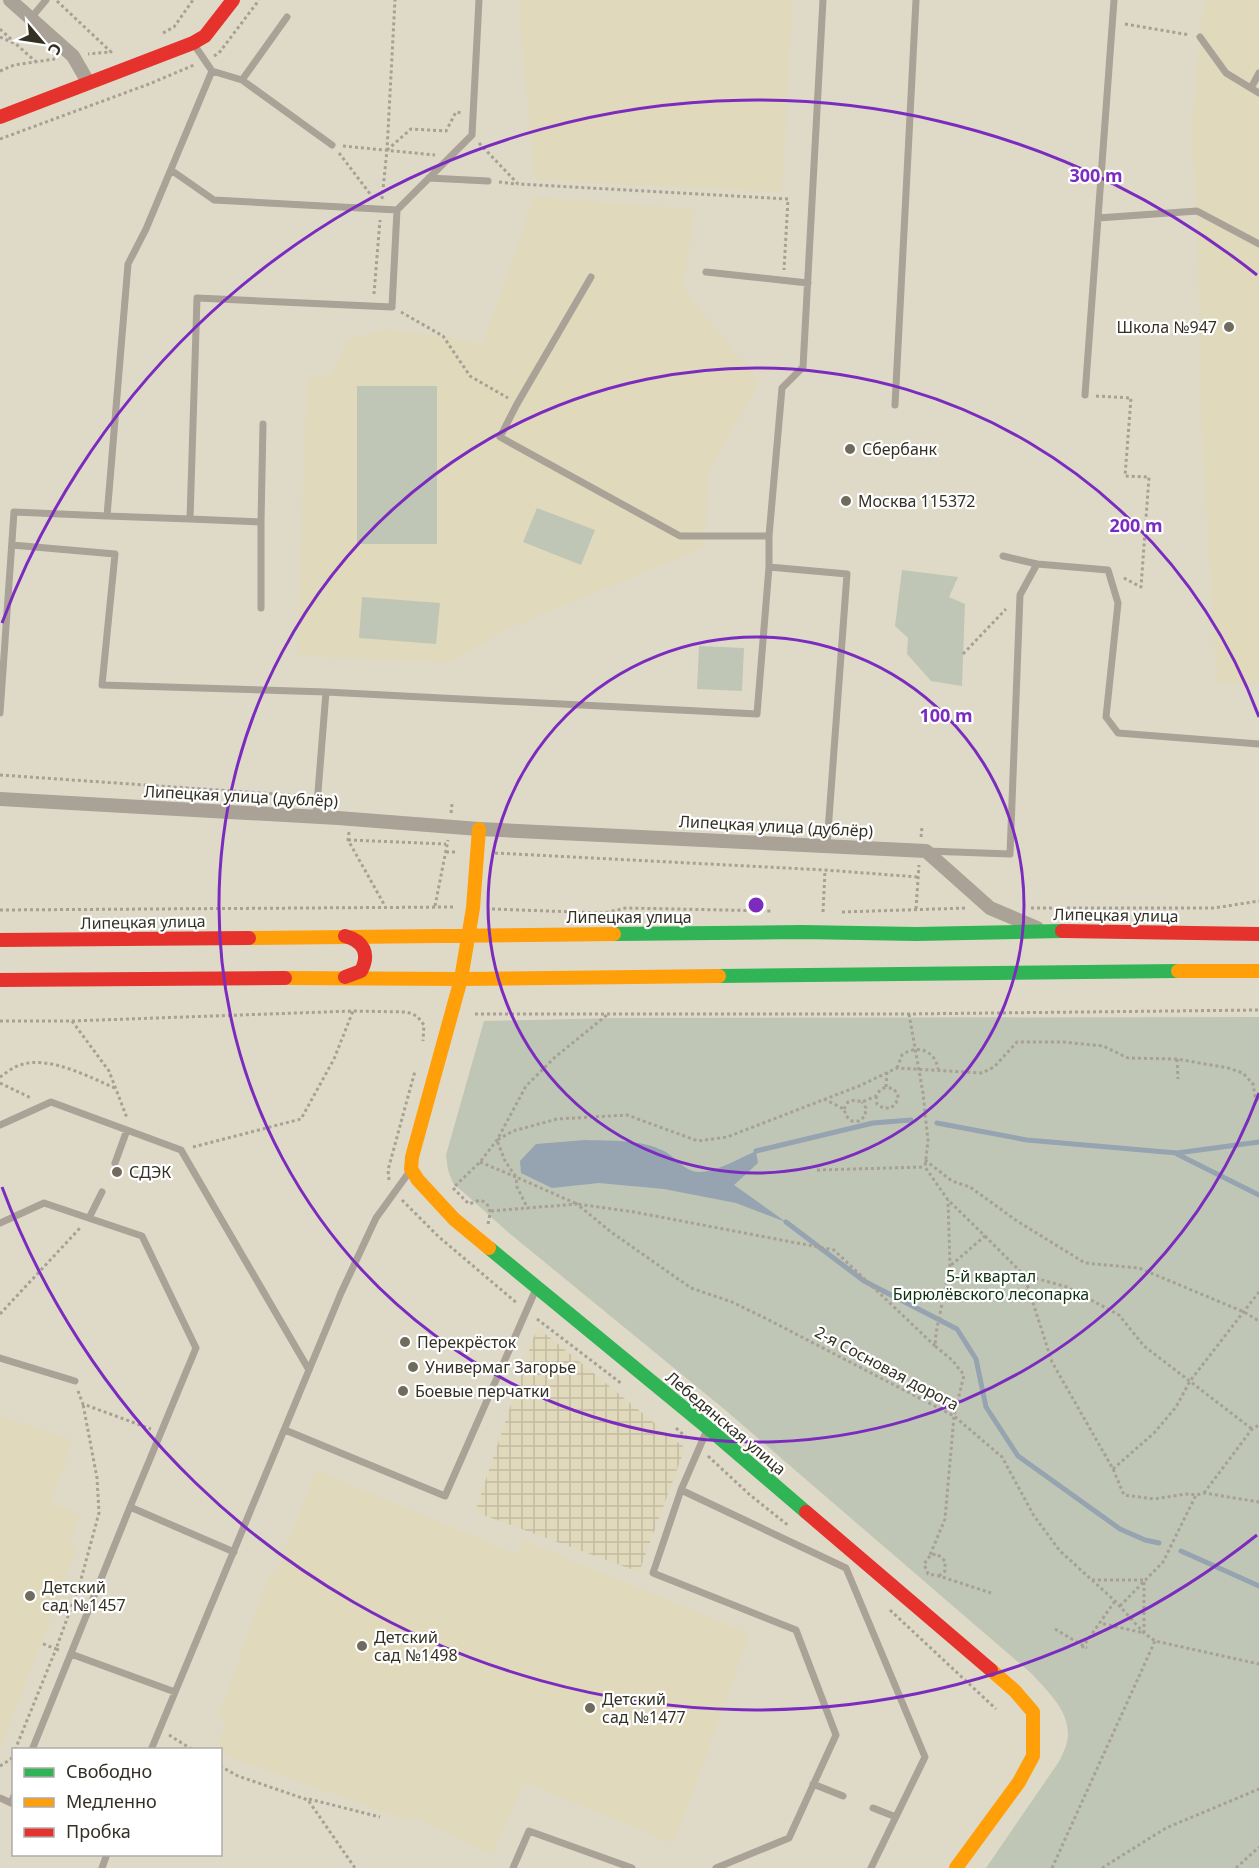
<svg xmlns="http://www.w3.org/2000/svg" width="1259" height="1868" viewBox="0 0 1259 1868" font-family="'Noto Sans',sans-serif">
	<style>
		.built { fill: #e1d9bb }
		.industrial { fill: url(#industrial-grid) }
		.park { fill: #c0c6b5 }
		.water { fill: #96a3b0 }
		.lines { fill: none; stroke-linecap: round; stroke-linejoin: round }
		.stream { stroke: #96a3b0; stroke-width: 5 }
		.path { stroke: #a7a095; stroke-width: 3; stroke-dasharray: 3 3; stroke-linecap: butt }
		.lane { stroke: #aaa197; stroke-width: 7 }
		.street { stroke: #aaa197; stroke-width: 14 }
		.fast { stroke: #30b455; stroke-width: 14 }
		.slow { stroke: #ff9f0a; stroke-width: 14 }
		.jam { stroke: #e5322d; stroke-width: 14 }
		.ring { fill: none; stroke: #7b2cbf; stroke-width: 3 }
		.poi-dot { fill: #706c5d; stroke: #fff; stroke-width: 2 }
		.labels { text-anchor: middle; stroke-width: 4.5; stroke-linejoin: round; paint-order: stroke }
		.poi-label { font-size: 16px; fill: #343024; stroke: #fff; text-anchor: start }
		.street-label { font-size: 16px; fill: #343024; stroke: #fff }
		.park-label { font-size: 16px; fill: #0c320f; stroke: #fff }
		.centre { fill: #7b2cbf; stroke: #fff; stroke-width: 3 }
		.ring-label { font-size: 18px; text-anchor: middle; font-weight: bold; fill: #7b2cbf; stroke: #fff; stroke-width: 4.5; stroke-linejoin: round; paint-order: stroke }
	</style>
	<defs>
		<pattern id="industrial-grid" width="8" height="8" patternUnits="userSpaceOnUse" patternTransform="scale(1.5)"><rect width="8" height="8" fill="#e1d9bb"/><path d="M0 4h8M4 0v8" fill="none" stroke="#c2bba1"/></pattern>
	</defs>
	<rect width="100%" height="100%" fill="#dfdac8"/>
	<path class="built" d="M524,0H793L782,192L534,180L518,2Z
		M1208,0H1259V685L1217,683L1202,442L1197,211L1191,132L1203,6Z
		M534,197L695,209L683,288L759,382L708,474L705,547L505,630L450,663L297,656L307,377L332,375L347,340L385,329L443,336L483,344Z
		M0,1416L73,1440L51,1502L80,1515L70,1544L77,1548L0,1750Z
		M316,1470L516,1554L523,1540L750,1634L674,1844L524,1782L492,1855L415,1817L410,1821L221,1754L220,1750L217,1749L226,1721L218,1718L270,1572L276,1574Z"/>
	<path class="industrial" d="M537,1327L685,1448L639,1572L475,1512Z"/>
	<path class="park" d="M357,386H437V544H357Z
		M537,508L595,530L581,565L523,542Z
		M902,570L958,577L949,597L965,604L962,686L931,681L907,654L908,638L895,626Z
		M362,597L440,603L436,644L359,638Z
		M699,646L744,648L742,691L697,689Z
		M1259,1017V1868H986L1060,1760C1062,1754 1066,1748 1067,1742C1073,1714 1049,1693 1032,1674L724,1409L509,1233L453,1183L448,1170L446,1155L484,1021L613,1018Z"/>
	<path class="water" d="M585,1140C611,1141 639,1139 664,1151C676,1157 684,1172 699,1172C716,1172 740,1158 756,1151L758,1163L734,1185L786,1222L736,1203L664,1189L599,1183L552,1188L521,1173L520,1161L536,1144Z"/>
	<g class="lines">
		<path class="stream" d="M937,1123L1027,1140L1177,1153L1259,1142
			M756,1151L873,1123L911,1120
			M1177,1154L1259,1195
			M786,1222L864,1281L957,1329L976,1359L986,1407L1018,1456L1120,1529L1145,1540L1159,1543
			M1181,1551L1259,1586"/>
		<path class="path" d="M57,1L111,52L88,54
			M1125,24L1190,35
			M0,29L14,42
			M163,33L174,27L193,0
			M0,37L16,44L35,61
			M214,56L219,53L259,0
			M0,71L14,65L55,59
			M0,139L149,84L194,65
			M479,143L518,184L788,199L784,270
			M343,146L435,155
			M387,150L411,129L446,131L456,112L462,113
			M339,153L371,195
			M499,182L516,184
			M382,199L387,150L395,0
			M374,294L380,220
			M401,312L443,336L470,376L508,398
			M1096,396L1131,398L1125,476L1149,477L1141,587L1122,577
			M963,654L1006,609
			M0,775L305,796
			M451,813L452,804
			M349,832L348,840L385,906
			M921,837L922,827
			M348,840L446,844
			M446,852H458
			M495,853L825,870L918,877
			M435,906L448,840
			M1031,908H1214L1259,901
			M492,909L604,913L626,908L773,911
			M916,909L919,865
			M0,910L456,907
			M823,912L825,870
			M842,912L967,908
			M475,1014H905L1259,1010
			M909,1014L923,1093L928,1141L925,1167L948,1200L985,1236L950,1266
			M0,1021H72L353,1011L407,1012L417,1016L424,1025L423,1041
			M72,1021L109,1071L127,1118
			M1177,1059L1178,1079
			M897,1068L902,1055C917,1044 935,1050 938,1069
			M0,1077C6,1073 13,1067 20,1065C49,1055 89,1077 115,1088
			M0,1083L31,1098
			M886,1087L887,1071
			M876,1096L877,1104L883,1108H891L896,1103L898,1096L894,1089L886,1087
			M824,1099L844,1109L846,1116L852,1121H859L865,1116L866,1108L862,1102
			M844,1109L848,1102L855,1100L862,1102L876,1096L880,1090L886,1087
			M193,1147L301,1119L334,1059L353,1011
			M925,1160L952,1181L970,1187L1017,1221L1085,1263L1139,1268L1244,1312L1259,1321
			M480,1162L516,1177L517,1187L528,1209
			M817,1170L925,1167
			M389,1180L388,1170L415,1071
			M402,1200L439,1237L518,1304
			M491,1211L577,1204L611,1232L691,1288L732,1302L767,1319L954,1416L1002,1457L1034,1516L1060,1551L1115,1601L1144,1633L1155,1641L1259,1664
			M488,1224C490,1214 493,1205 480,1200L469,1204L453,1188L480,1162L497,1140L526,1086L554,1058L607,1015
			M985,1236L1024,1275L1052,1362L1113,1469L1124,1495L1154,1499L1186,1494L1196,1495L1204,1493L1259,1502
			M1024,1275L1067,1287L1119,1315L1144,1346L1252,1429
			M0,1314L80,1228
			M537,1319L622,1384
			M935,1346L834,1250L634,1212L577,1204L516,1177L505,1161L497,1140L513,1131L557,1119L627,1115L698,1141L727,1137L859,1086L897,1068L982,1073L994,1067L1017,1042H1063L1103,1046L1128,1058L1177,1059L1228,1068L1243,1073L1253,1084L1255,1096L1259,1100
			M78,1391L83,1404L151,1429
			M676,1428L689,1440
			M708,1456L750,1495L789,1526
			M1113,1469L1154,1433L1176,1407L1190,1381L1259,1292
			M1204,1493L1252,1429L1259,1425
			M930,1556L924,1564L928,1574L939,1576L991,1593
			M939,1576L945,1571V1561L937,1554L930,1555L945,1519L954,1416L964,1375L952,1360L935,1346L936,1333L950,1265L948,1200
			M1092,1580H1144V1633L1100,1623
			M1120,1606L1163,1562L1196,1495
			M890,1610L996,1709
			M1055,1629L1087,1648
			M1082,1648L1115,1601
			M59,1650L56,1649L80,1583L99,1513L97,1478L83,1404
			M169,1735L193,1750
			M15,1750L56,1649L41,1643
			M0,1766L11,1759L14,1754
			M220,1766L238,1776L308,1800L355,1868
			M309,1799L380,1817
			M1052,1868L1155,1641
			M1102,1868L1166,1828L1259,1789
			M1236,1868L1259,1847"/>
		<path class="lane" d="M31,18L46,0
			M1200,37L1226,73L1259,93
			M212,71L242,80L287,17
			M242,80L332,145
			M1251,88L1259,73
			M171,170L214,200L397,210
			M429,178L488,181
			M1098,218L1197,211L1259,244
			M706,272L808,283
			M591,277L517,404L500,437L680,536H769
			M1085,395L1114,0
			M895,405L916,0
			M107,516L190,519L197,298L392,307L397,210L472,135L479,0
			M190,519L261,522V608
			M261,522L263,424
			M12,545L115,554L102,685L326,692L316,817
			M1003,556L1037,564
			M769,567V536L782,388L803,367L823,0
			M326,692L757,714L769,567L847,574L827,845
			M0,713L14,512L107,516L128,264L146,229L212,71L195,46
			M927,851L1010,854L1020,595L1037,564L1108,570L1118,603L1106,717L1118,733L1259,744
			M0,1125L51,1102L181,1150L309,1370
			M115,1163L127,1130
			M89,1218L102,1192
			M0,1223L44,1203L142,1236L196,1348L130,1507L234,1552
			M0,1358L75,1381
			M285,1430L445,1496L536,1289
			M707,1430L681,1490L653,1573L796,1630L836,1735L789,1838L716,1868
			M681,1490L846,1568L925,1757L871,1868
			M71,1654L175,1692
			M32,1750L130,1507
			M151,1750L341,1293L376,1218L410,1171
			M813,1784L843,1796
			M0,1798L11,1803L14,1796
			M873,1808L896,1817
			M102,1868L107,1854
			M513,1868L529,1831L632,1868"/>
		<path class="street" d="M10,0L73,56L88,82
			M0,799L338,818L479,829L926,851L990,908L1037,928"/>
		<path class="fast" d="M614,934L802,932L916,934L1062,931
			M719,976L1178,971
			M489,1248L708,1428L806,1512"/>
		<path class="slow" d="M479,829L473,908L461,979L412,1157L411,1169L418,1180L454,1219L489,1248
			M249,938L614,934
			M1178,971H1259
			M285,978L461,979L719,976
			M956,1868L1019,1782L1033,1756V1712L1015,1691L991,1670"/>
		<path class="jam" d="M0,117L193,43L205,36L233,0
			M1062,931L1259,934
			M345,936C364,941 370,954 361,971L345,977
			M0,940L249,938
			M0,980L285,978
			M806,1512L991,1670"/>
	</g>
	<g class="ring">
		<circle cx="756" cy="905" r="268"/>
		<path d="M1259 1093A537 537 0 1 1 1259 717"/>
		<path d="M1257 1535A805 805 0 0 1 2 1187M2 623A805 805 0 0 1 1257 275"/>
	</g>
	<g class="poi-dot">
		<circle cx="1229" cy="327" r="6"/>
		<circle cx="850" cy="449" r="6"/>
		<circle cx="846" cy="501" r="6"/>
		<circle cx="117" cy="1172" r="6"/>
		<circle cx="405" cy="1342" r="6"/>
		<circle cx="413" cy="1367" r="6"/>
		<circle cx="403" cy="1391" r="6"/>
		<circle cx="30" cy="1596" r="6"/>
		<circle cx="362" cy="1646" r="6"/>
		<circle cx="590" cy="1708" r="6"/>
	</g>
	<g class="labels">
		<g class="poi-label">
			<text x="1217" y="333" text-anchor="end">Школа №947</text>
			<text x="862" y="455">Сбербанк</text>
			<text x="858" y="507">Москва 115372</text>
			<text x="129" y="1178">СДЭК</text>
			<text x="417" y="1348">Перекрёсток</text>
			<text x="425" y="1373">Универмаг Загорье</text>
			<text x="415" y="1397">Боевые перчатки</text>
			<text x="42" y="1593">Детский<tspan x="42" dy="18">сад №1457</tspan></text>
			<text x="374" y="1643">Детский<tspan x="374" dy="18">сад №1498</tspan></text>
			<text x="602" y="1705">Детский<tspan x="602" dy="18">сад №1477</tspan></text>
		</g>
		<g class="street-label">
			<text transform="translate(241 796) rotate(3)" y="6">Липецкая улица (дублёр)</text>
			<text transform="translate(776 826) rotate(3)" y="6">Липецкая улица (дублёр)</text>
			<text transform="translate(1116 915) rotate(1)" y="6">Липецкая улица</text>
			<text x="629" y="923">Липецкая улица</text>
			<text transform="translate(143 922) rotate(-1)" y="6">Липецкая улица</text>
			<text transform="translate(887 1368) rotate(28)" y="6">2-я Сосновая дорога</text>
			<text transform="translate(726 1423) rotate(40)" y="6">Лебедянская улица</text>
		</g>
		<g class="park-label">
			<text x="991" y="1282">5-й квартал<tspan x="991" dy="18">Бирюлёвского лесопарка</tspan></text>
		</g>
	</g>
	<circle cx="756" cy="905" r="9" class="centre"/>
	<g class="ring-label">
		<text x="1096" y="182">300 m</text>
		<text x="1136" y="532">200 m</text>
		<text x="946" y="722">100 m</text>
	</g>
	<rect x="12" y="1748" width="210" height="108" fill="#ffffff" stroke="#aeaca7" stroke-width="1.5"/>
	<rect x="24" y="1768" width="30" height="9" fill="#30b455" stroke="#aeaca7" stroke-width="1.5"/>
	<text x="66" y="1778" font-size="18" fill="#343024">Свободно</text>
	<rect x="24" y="1798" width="30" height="9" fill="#ff9f0a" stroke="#aeaca7" stroke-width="1.5"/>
	<text x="66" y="1808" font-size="18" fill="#343024">Медленно</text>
	<rect x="24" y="1828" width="30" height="9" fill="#e5322d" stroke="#aeaca7" stroke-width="1.5"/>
	<text x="66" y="1838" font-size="18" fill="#343024">Пробка</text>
	<g transform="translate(42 42) rotate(119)" stroke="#ffffff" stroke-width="4.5" paint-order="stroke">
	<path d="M0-4.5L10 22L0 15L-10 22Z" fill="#343024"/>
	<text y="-9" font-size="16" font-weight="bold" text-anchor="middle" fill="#343024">С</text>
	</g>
</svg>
